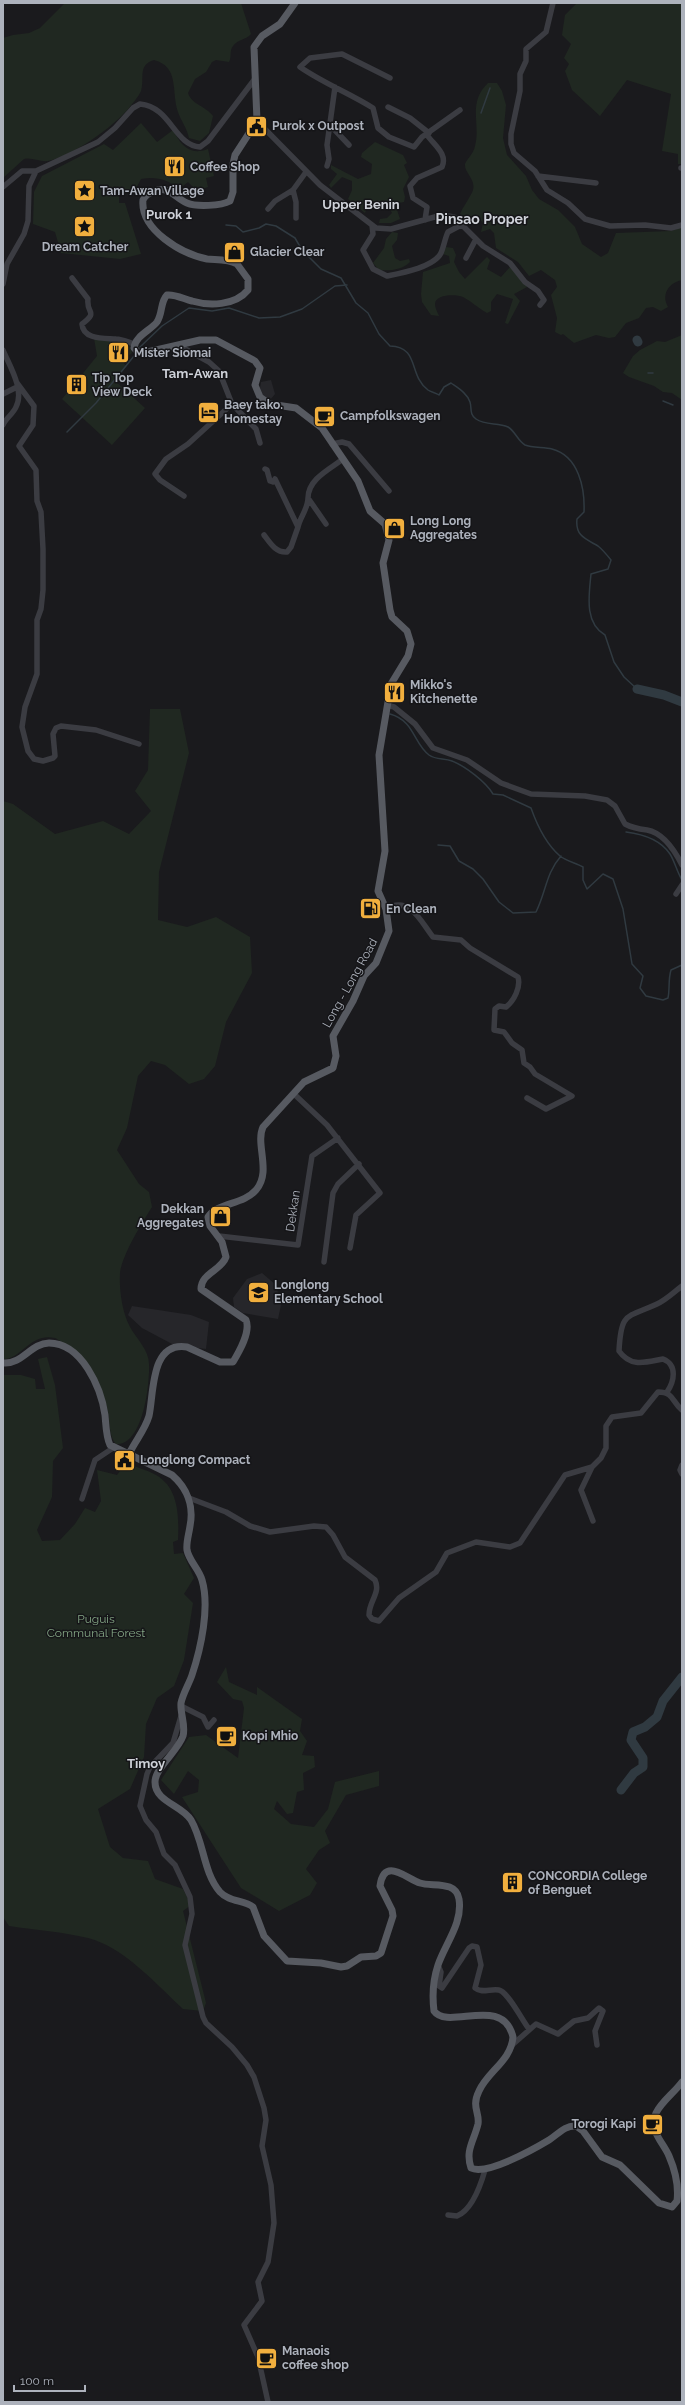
<svg xmlns="http://www.w3.org/2000/svg" width="685" height="2405" viewBox="0 0 685 2405" font-family="Raleway,sans-serif">
	<style>
		.built { fill: #26262a }
		.green { fill: #202821 }
		.lines { fill: none; stroke-linecap: round; stroke-linejoin: round }
		.stream { stroke: #303a41; stroke-width: 1.5 }
		.river { stroke: #303a41; stroke-width: 9 }
		.minor { stroke: #3b3c42; stroke-width: 5.5 }
		.major { stroke: #575a61; stroke-width: 7 }
		.labels { text-anchor: middle; stroke-width: 3; stroke-linejoin: round; paint-order: stroke }
		.poi-label { font-size: 12px; font-weight: bold; fill: #adb2bc; stroke: #151518; text-anchor: start }
		.street-label { font-size: 12px; fill: #adb2bc; stroke: #151518 }
		.park-label { font-size: 12px; fill: #84a685; stroke: #151518 }
		.neighbourhood-label { font-size: 13px; font-weight: bold; fill: #ced1d8; stroke: #151518 }
		.quarter-label { font-size: 14px; font-weight: bold; fill: #ced1d8; stroke: #151518 }
	</style>
	<rect width="100%" height="100%" fill="#1a1a1d"/>
	<path class="built" d="M271,380L275,394L270,400L262,395L260,388L261,382Z
		M262,1273L276,1285L281,1305L278,1319L243,1313L234,1307L233,1298L247,1279Z
		M132,1306L191,1315L209,1322L206,1349L174,1345L142,1328L128,1315Z"/>
	<path class="green" d="M65,3H241L251,34C246,40 238,39 233,46C229,51 232,57 229,62L216,60L212,62L206,72L195,79L188,93C192,105 206,106 213,116L209,133L200,141L189,138C187,128 181,121 178,112C171,91 180,67 154,60C137,65 145,79 141,91C139,96 132,104 129,108C113,127 73,156 48,161C39,162 32,157 24,159L3,178V38L13,35L29,33L40,28Z
		M577,3H682V164H678V154L662,151L671,94L627,80L600,116L572,90L565,71L569,64L564,58L571,44L562,35L565,15Z
		M488,83H497L502,91L506,105L503,138L507,155L526,176L532,190L539,199L558,210L575,227L582,244L601,257L608,253L616,233L671,231L682,227V280C668,283 661,295 668,307L661,311L653,307L646,308L639,318L626,323L615,337L609,338L596,335L574,343L563,334L561,335L555,332L557,318L551,295L557,287L555,280L541,270L529,276L518,262L496,248L494,233L490,229L481,232L483,223L478,217H473L467,221L460,214C463,207 472,194 473,190C476,179 464,173 465,164C467,159 474,153 475,146C481,124 467,103 488,83Z
		M141,123L157,142L173,130C181,145 189,156 208,149L214,176L206,178L208,187L197,191L188,182L179,189C168,179 155,176 141,179L134,192L119,193V203H125L141,254L120,259L61,253L55,232L33,224L34,192L42,176L104,144L113,150Z
		M375,142L403,155L407,163L404,165L409,177L403,189L405,197L404,202L398,203L396,207L400,219L391,223H379L380,219L387,218L392,213L386,202C377,200 368,204 365,213L348,199L352,190V181L342,177L331,188L329,185L337,174L331,169V165L358,179L371,174L372,164L361,157L362,153Z
		M392,232L398,233L397,240L392,246L395,258L400,261L409,259L410,262C402,270 390,271 379,270L373,263L384,248L386,239Z
		M446,247L453,248L456,255L454,262L459,272L465,279L487,257L490,260L487,269L501,277L510,267L526,284L527,287L514,294L520,301L508,324L505,323L513,299L497,294L491,302V311L487,313C478,308 471,301 463,297C456,294 435,294 435,304C435,308 438,313 439,316L431,315L422,302L421,294L423,272L450,263L449,256L443,254Z
		M682,335V400L672,393L663,392L654,386L629,377L623,373L633,356L640,350L657,341L665,342Z
		M94,338L116,340L129,344L132,353L122,361L126,366L114,380L145,408L112,445L62,399L97,356Z
		M150,709H180L189,753L159,872L158,920L187,927L216,917L250,937L252,973L226,1022L215,1066L204,1079L189,1084L165,1065L151,1061L138,1076L127,1128L117,1150L139,1184L149,1192L152,1207C142,1223 122,1255 120,1273C119,1289 122,1312 130,1327C136,1338 149,1350 149,1364C150,1384 143,1446 116,1444C109,1437 110,1422 108,1412C102,1384 89,1361 65,1345C62,1343 58,1339 55,1338C30,1332 21,1360 3,1359V801L13,804L55,834L103,821L129,834L151,811L135,791L148,770Z
		M47,1357L55,1385L63,1448L53,1461L52,1497L37,1530L42,1541L60,1540L75,1524L85,1508L95,1512L101,1501L97,1470L117,1475L126,1463C136,1467 147,1470 156,1475C179,1488 179,1517 178,1540L173,1542L174,1554L183,1553L194,1578L184,1594L193,1603L184,1660L174,1686L157,1698L146,1724L144,1757L130,1789L98,1809L110,1847L123,1858L148,1861L155,1879L183,1889L191,1905L183,1911L206,2003L203,2011L183,2009C157,1985 124,1947 88,1938C63,1932 36,1930 9,1926L3,1917V1375H21L35,1379L36,1389H45L38,1359Z
		M226,1667L229,1682L257,1695V1687L302,1719L300,1731L307,1741L302,1755L314,1756L315,1767L303,1773L304,1790L297,1792L293,1813L287,1814L277,1801L274,1809L291,1824L314,1827L328,1809L335,1782L379,1771V1786L346,1795L325,1831L330,1843L319,1850L306,1869L317,1883L310,1895L279,1911L241,1888L182,1797L198,1792L199,1780L188,1771L174,1794L161,1780L189,1737L206,1735L238,1758L244,1708L242,1701L233,1699L217,1682Z"/>
	<g class="lines">
		<path class="stream" d="M481,113L490,88
			M226,225L236,226L243,232L259,228L266,224L276,226L295,238L302,250L321,269L341,278L356,303L368,313L379,334L390,346C420,347 408,375 428,390C431,392 436,393 439,395L444,387L451,383C458,388 467,393 470,402C472,408 469,414 476,419C486,426 498,422 508,427C515,431 518,441 525,445C532,448 544,447 552,449C579,456 585,489 584,512L577,519C575,536 586,539 598,546C603,550 607,555 611,560L608,569L591,574C589,595 584,623 605,635L614,662L624,677L637,689
			M140,347L162,326L189,308L212,311L229,308L259,318L280,317L302,309L335,286L347,285
			M648,373H653
			M663,401L673,405
			M67,432L96,403L134,356
			M390,714C415,721 413,743 429,755C436,760 444,758 452,761C465,766 486,782 493,794L503,795L531,808C537,825 546,844 560,856C566,861 576,863 583,867V880L587,889L603,874L613,879L623,909L632,964L643,976L640,988L646,996L663,1000L668,998C670,988 668,980 671,970L682,965
			M626,832C642,834 660,839 670,854C675,862 677,872 682,880
			M438,845L450,846L459,861L473,869L483,879L499,902L513,913L536,912C546,892 546,873 561,856"/>
		<path class="river" d="M637,340L638,342
			M637,689L664,695L682,702
			M621,1790L634,1773L643,1767V1758L631,1740L633,1732L645,1727L657,1717L663,1701L682,1677"/>
		<path class="minor" d="M553,3L546,32L526,49V61L520,74V91L511,134V144L514,153L535,171L547,190L568,203L585,219L610,226L645,225L671,228L682,225
			M390,78L342,54L310,58L300,67C323,83 349,93 373,108L378,128L389,137L414,147L422,137L460,110
			M388,107L410,118L429,133
			M257,121L320,185L376,228L391,229L442,215L454,217L483,246L510,263L525,282L538,291L544,300L540,305
			M330,125L349,145
			M327,166L329,159L327,145L335,87
			M681,168H682
			M538,176L596,183
			M3,187L22,171H36L98,142L115,128L133,108L140,104C171,107 174,145 200,147L208,141L254,80
			M293,190L296,202V218
			M268,209L275,201L293,190L306,172
			M425,220L427,207L413,198L410,186L417,178L442,167C448,154 434,145 427,135
			M372,225L373,234L363,250L373,269L387,276C402,273 434,267 441,253C444,246 445,238 448,232L463,224
			M466,258L476,239
			M72,278L88,299C86,314 99,311 82,324C83,340 105,338 116,339C122,339 128,342 134,344
			M3,284L7,264L24,234L28,221L29,186L36,171
			M178,345L209,362L219,371L232,404L188,444L166,459L155,474L160,480L184,496
			M3,350C9,365 25,390 16,407C13,414 6,418 3,425
			M17,383L34,406L33,425L19,446L36,470L37,501L41,512L43,549V590L41,609L37,620V674L25,707L22,727L28,751L34,759L43,761L53,758L55,756L53,734L56,728L61,726L96,730L139,744
			M3,394L17,387
			M232,404L256,429L260,443
			M332,444L342,442L349,444L389,491
			M265,469L267,470L270,481L273,482L275,479L298,527C300,517 308,509 308,498
			M326,524L308,498C308,479 330,469 343,459
			M264,535C270,543 276,553 287,552L291,547L298,527
			M387,705L394,707L415,724L433,748L467,760L501,783L531,794L585,796L607,800L615,806L625,824C632,828 639,829 647,830C664,833 675,851 682,865
			M676,894L682,885
			M386,909C410,895 421,922 433,937L461,940L470,948L518,977C521,987 514,1001 506,1007L499,1006L495,1009L494,1030L504,1032L512,1043L522,1050L524,1063L530,1067L535,1074L572,1096L546,1109L527,1098
			M294,1094L327,1125L380,1193L356,1215L350,1248
			M219,1236L298,1245L312,1156L338,1138
			M324,1262L333,1193L338,1184L359,1164
			M667,1392C674,1382 678,1365 663,1359C646,1362 631,1368 619,1351C621,1311 627,1318 657,1304C666,1300 674,1292 682,1286
			M682,1465L680,1470L682,1474
			M592,1467L581,1490L593,1521
			M189,1498L226,1512L250,1526L270,1532L314,1526L326,1527L333,1535L345,1557L375,1580C381,1593 369,1601 369,1615L372,1619L379,1621L399,1598L436,1572L447,1553L476,1542L510,1547L520,1543L565,1475L592,1467L601,1458L606,1448V1426L612,1417L641,1413L658,1392C674,1392 672,1402 682,1410
			M82,1499L95,1460L113,1448
			M181,1706L203,1717L208,1727L214,1720
			M181,1716L173,1743L150,1767L147,1774L140,1806L146,1820L156,1832L164,1854L175,1865L190,1897L192,1914L185,1945L203,2017L206,2023L232,2047L247,2065L254,2077L264,2108L266,2120L262,2146L271,2185L274,2223L268,2262L258,2282L262,2301L244,2325L258,2357L268,2402
			M438,1965L441,1972L439,1986L442,1988L469,1948L472,1946L477,1947L481,1965L475,1988C482,1994 491,1988 499,1990C508,1992 522,2020 529,2029
			M511,2046L536,2024L558,2034L574,2021L588,2018L599,2008L603,2011L595,2031L597,2045
			M448,2215L457,2216C472,2210 481,2184 485,2170"/>
		<path class="major" d="M3,1363C22,1365 31,1343 49,1343C82,1343 101,1388 105,1415C106,1425 106,1437 110,1445L172,1475C187,1488 194,1506 190,1526C189,1534 186,1542 187,1550C189,1561 199,1569 202,1580C210,1607 201,1648 192,1675C189,1684 183,1693 181,1703C180,1714 186,1725 183,1736C178,1751 155,1768 155,1782C155,1802 182,1805 191,1820C204,1842 203,1872 220,1892C229,1902 244,1900 253,1907L264,1936L287,1961L321,1963L341,1967L347,1966L361,1957L376,1956L381,1953L393,1916L392,1910L380,1886C384,1856 407,1879 420,1883C432,1887 456,1880 459,1899C463,1923 445,1944 438,1965C433,1980 432,1995 434,2011C448,2031 503,1994 513,2037C511,2061 488,2071 479,2091C471,2107 480,2113 478,2124C474,2141 465,2150 471,2168C486,2176 534,2149 549,2140C557,2135 565,2125 576,2126L583,2131L602,2157L620,2165L659,2203L672,2207L677,2201C679,2185 675,2170 669,2156C663,2142 648,2130 656,2113C662,2101 674,2093 682,2082
			M129,1454C135,1441 145,1430 149,1416C154,1394 150,1341 187,1347L220,1362H233C239,1352 251,1332 246,1320L201,1289C201,1273 221,1271 226,1257L222,1242L210,1226L208,1217C218,1202 243,1205 256,1190C272,1172 255,1144 263,1127L304,1082L333,1068L336,1056L333,1036L353,1001L364,976L376,963L389,931L386,909L378,891L385,851L379,755L391,684L408,656L411,644L407,631L392,617L390,610L383,563L389,540L385,524L370,511L358,481L322,428L296,408L270,404L260,397L255,385L260,368L255,361L216,340H200L143,353L138,352L134,348C135,336 151,330 157,322C163,313 160,302 167,295C175,294 184,299 192,301C209,306 235,306 248,290V279L237,264C228,259 217,260 207,259C182,254 140,230 143,200C145,196 147,194 152,192C169,184 173,197 187,203C196,207 221,206 230,201L233,192V164L235,155L257,121L254,47L262,36L280,24L295,3"/>
	</g>
	<defs>
		<symbol id="civic-square" viewBox="-11 -11 22 22"><rect x="-9" y="-9" width="18" height="18" rx="4" fill="#f1af3e" stroke="#151518"/><path d="M-.6-6.5H3V-4.5H.6V-3L4-1V1h2V6H-6V1h2V-1L-.6-3ZM-1.2 2.5V6h2.4V2.5Z" fill="#111"/></symbol>
		<symbol id="restaurant-square" viewBox="-11 -11 22 22"><rect x="-9" y="-9" width="18" height="18" rx="4" fill="#f1af3e" stroke="#151518"/><path d="M-5-6h1v4h1v-4h1v4h1v-4h1v5L-1.5 .5V6h-2V.5L-5-1ZM5-6V6H3V1.5H1.5Q1.5-4 5-6Z" fill="#111"/></symbol>
		<symbol id="sight-square" viewBox="-11 -11 22 22"><rect x="-9" y="-9" width="18" height="18" rx="4" fill="#f1af3e" stroke="#151518"/><path d="M0-6L1.8-2.2L6-1.7L2.9 1.2L3.7 5.4L0 3.3L-3.7 5.4L-2.9 1.2L-6-1.7L-1.8-2.2Z" fill="#111"/></symbol>
		<symbol id="shop-square" viewBox="-11 -11 22 22"><rect x="-9" y="-9" width="18" height="18" rx="4" fill="#f1af3e" stroke="#151518"/><path d="M-5-2.5h2.3a2.7 3.5 0 0 1 5.4 0H5L5.5 6h-11ZM-1.5-2.5h3a1.5 2.3 0 0 0-3 0Z" fill="#111"/></symbol>
		<symbol id="building-square" viewBox="-11 -11 22 22"><rect x="-9" y="-9" width="18" height="18" rx="4" fill="#f1af3e" stroke="#151518"/><path d="M-4-6H4V6H1V3H-1V6H-4ZM-2.5-4.3h1.7v1.8h-1.7ZM.8-4.3h1.7v1.8H.8ZM-2.5-1h1.7V.8h-1.7ZM.8-1h1.7V.8H.8Z" fill="#111"/></symbol>
		<symbol id="hotel-square" viewBox="-11 -11 22 22"><rect x="-9" y="-9" width="18" height="18" rx="4" fill="#f1af3e" stroke="#151518"/><path d="M-6-4.5h1.5V1H6V5H4.5V3h-9V5H-6ZM-4 0a1.8 1.8 0 1 1 3.6 0ZM.5 0V-2.5h3Q6-2.5 6 0Z" fill="#111"/></symbol>
		<symbol id="cafe-square" viewBox="-11 -11 22 22"><rect x="-9" y="-9" width="18" height="18" rx="4" fill="#f1af3e" stroke="#151518"/><path d="M-5.5-4.5H6V0H3Q3 3.5 0 3.5H-2.5Q-5.5 3.5-5.5 0ZM3-3.2v2h1.7v-2ZM-6 4.5H4V6H-6Z" fill="#111"/></symbol>
		<symbol id="fuel-square" viewBox="-11 -11 22 22"><rect x="-9" y="-9" width="18" height="18" rx="4" fill="#f1af3e" stroke="#151518"/><path d="M-5.5-6h7V0h2V4h1.3V-2.5L3-4.5l.8-.8L6-3V5H2.5V1h-1V6h-7ZM-4.2-4.7v3.2H.2V-4.7Z" fill="#111"/></symbol>
		<symbol id="school-square" viewBox="-11 -11 22 22"><rect x="-9" y="-9" width="18" height="18" rx="4" fill="#f1af3e" stroke="#151518"/><path d="M0-5L7-2L0 1L-7-2ZM-4 1L0 2.5L4 1V4Q0 6-4 4Z" fill="#111"/></symbol>
	</defs>
	<g fill-rule="evenodd">
		<use href="#civic-square" x="244" y="114" width="25" height="25"/>
		<use href="#restaurant-square" x="162" y="154" width="25" height="25"/>
		<use href="#sight-square" x="72" y="178" width="25" height="25"/>
		<use href="#sight-square" x="72" y="214" width="25" height="25"/>
		<use href="#shop-square" x="222" y="240" width="25" height="25"/>
		<use href="#restaurant-square" x="106" y="340" width="25" height="25"/>
		<use href="#building-square" x="64" y="372" width="25" height="25"/>
		<use href="#hotel-square" x="196" y="400" width="25" height="25"/>
		<use href="#cafe-square" x="312" y="404" width="25" height="25"/>
		<use href="#shop-square" x="382" y="516" width="25" height="25"/>
		<use href="#restaurant-square" x="382" y="680" width="25" height="25"/>
		<use href="#fuel-square" x="358" y="896" width="25" height="25"/>
		<use href="#shop-square" x="208" y="1204" width="25" height="25"/>
		<use href="#school-square" x="246" y="1280" width="25" height="25"/>
		<use href="#civic-square" x="112" y="1448" width="25" height="25"/>
		<use href="#cafe-square" x="214" y="1724" width="25" height="25"/>
		<use href="#building-square" x="500" y="1870" width="25" height="25"/>
		<use href="#cafe-square" x="640" y="2112" width="25" height="25"/>
		<use href="#cafe-square" x="254" y="2346" width="25" height="25"/>
	</g>
	<g class="labels">
		<g class="poi-label">
			<text x="272" y="130">Purok x Outpost</text>
			<text x="190" y="171">Coffee Shop</text>
			<text x="100" y="195">Tam-Awan Village</text>
			<text x="85" y="251" text-anchor="middle">Dream Catcher</text>
			<text x="250" y="256">Glacier Clear</text>
			<text x="134" y="357">Mister Siomai</text>
			<text x="92" y="382">Tip Top<tspan x="92" dy="14">View Deck</tspan></text>
			<text x="224" y="409">Baey tako.<tspan x="224" dy="14">Homestay</tspan></text>
			<text x="340" y="420">Campfolkswagen</text>
			<text x="410" y="525">Long Long<tspan x="410" dy="14">Aggregates</tspan></text>
			<text x="410" y="689">Mikko's<tspan x="410" dy="14">Kitchenette</tspan></text>
			<text x="386" y="913">En Clean</text>
			<text x="204" y="1213" text-anchor="end">Dekkan<tspan x="204" dy="14">Aggregates</tspan></text>
			<text x="274" y="1289">Longlong<tspan x="274" dy="14">Elementary School</tspan></text>
			<text x="140" y="1464">Longlong Compact</text>
			<text x="242" y="1740">Kopi Mhio</text>
			<text x="528" y="1880">CONCORDIA College<tspan x="528" dy="14">of Benguet</tspan></text>
			<text x="636" y="2128" text-anchor="end">Torogi Kapi</text>
			<text x="282" y="2355">Manaois<tspan x="282" dy="14">coffee shop</tspan></text>
		</g>
		<g class="street-label">
			<text transform="translate(350 983) rotate(-61)" y="4">Long - Long Road</text>
			<text transform="translate(293 1211) rotate(-82)" y="4">Dekkan</text>
		</g>
		<g class="park-label">
			<text x="96" y="1623">Puguis<tspan x="96" dy="14">Communal Forest</tspan></text>
		</g>
		<g class="neighbourhood-label">
			<text x="361" y="209">Upper Benin</text>
			<text x="169" y="219">Purok 1</text>
			<text x="195" y="378">Tam-Awan</text>
			<text x="146" y="1768">Timoy</text>
		</g>
		<g class="quarter-label">
			<text x="482" y="224">Pinsao Proper</text>
		</g>
	</g>
	<rect width="685" height="2405" fill="none" stroke="#adb2bc" stroke-width="8"/>
	<path d="M14 2385v6h71v-6" fill="none" stroke="#adb2bc" stroke-width="2"/>
	<text x="20" y="2385" font-size="12" fill="#adb2bc" stroke="#151518" stroke-width="3" paint-order="stroke">100 m</text>
</svg>
